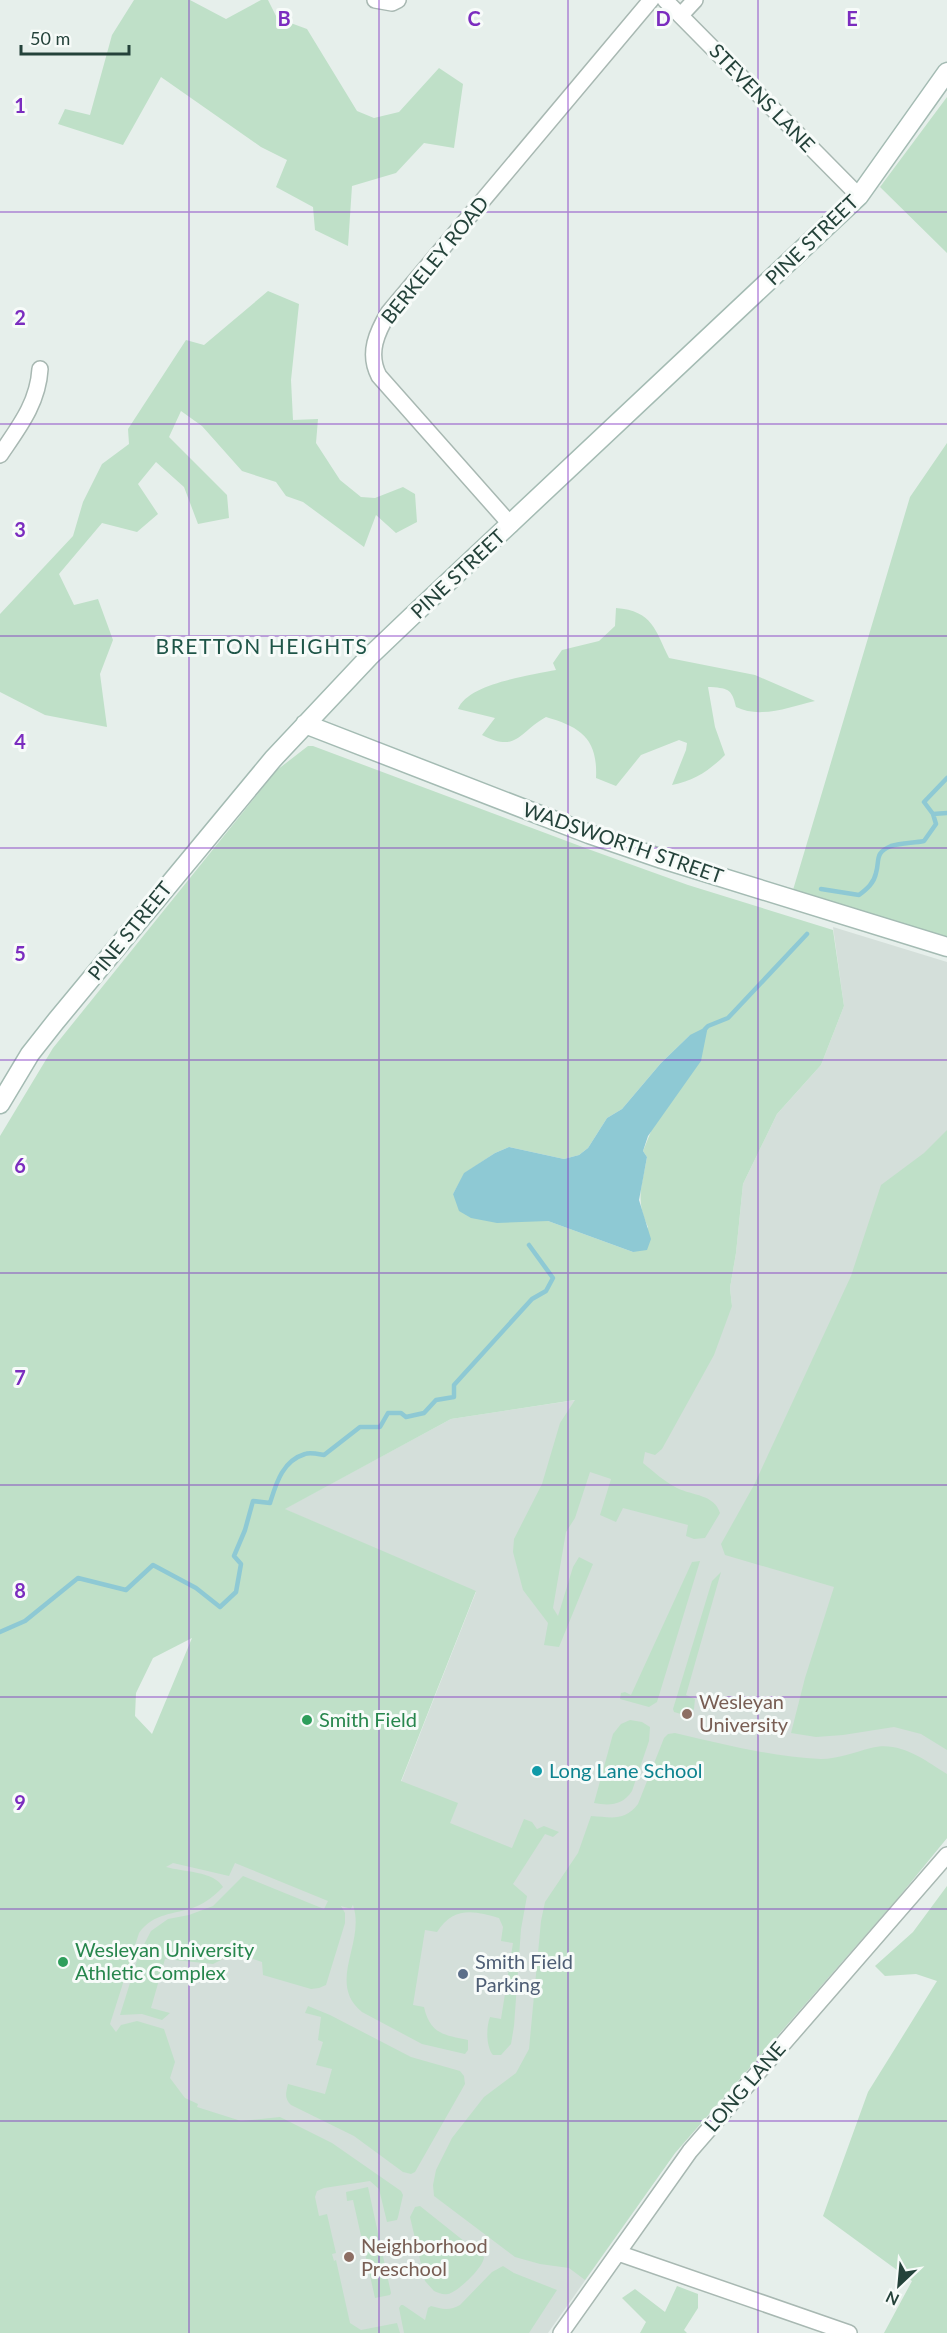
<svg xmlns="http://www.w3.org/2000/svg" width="947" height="2333" viewBox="0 0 947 2333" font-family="Lato,sans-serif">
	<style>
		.built { fill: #d4dfda }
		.green { fill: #bfe0c8; fill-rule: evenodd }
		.water { fill: #8ec9d4 }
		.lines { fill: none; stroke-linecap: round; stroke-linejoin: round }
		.stream { stroke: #8ec9d4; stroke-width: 4.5 }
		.street-casing { stroke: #a8b8b2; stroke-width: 18 }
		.secondary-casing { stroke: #a4bbb3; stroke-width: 21 }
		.street { stroke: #fff; stroke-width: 15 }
		.secondary { stroke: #fff; stroke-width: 18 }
		.grid { fill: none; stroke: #7b2cbf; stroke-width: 1.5; stroke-opacity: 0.55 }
		.education-dot { fill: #8d6e63; stroke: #f7fbf9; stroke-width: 2 }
		.leisure-dot { fill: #2e9e5b; stroke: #f7fbf9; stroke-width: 2 }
		.culture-dot { fill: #0f9aa8; stroke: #f7fbf9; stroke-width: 2 }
		.service-dot { fill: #5c6f8a; stroke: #f7fbf9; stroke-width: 2 }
		.labels { text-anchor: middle; stroke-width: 6; stroke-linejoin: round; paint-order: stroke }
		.street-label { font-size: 20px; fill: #24423a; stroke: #f7fbf9 }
		.education-label { font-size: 20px; fill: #785e54; stroke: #f7fbf9; text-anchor: start }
		.leisure-label { font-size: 20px; fill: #27864d; stroke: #f7fbf9; text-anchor: start }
		.culture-label { font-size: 20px; fill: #0d838f; stroke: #f7fbf9; text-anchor: start }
		.service-label { font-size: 20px; fill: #4e5e75; stroke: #f7fbf9; text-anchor: start }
		.neighbourhood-label { font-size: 21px; letter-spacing: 1.5px; fill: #1f5548; stroke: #f7fbf9 }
		.grid-label { font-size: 20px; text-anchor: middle; font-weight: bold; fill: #7b2cbf; stroke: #f7fbf9; stroke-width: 6; stroke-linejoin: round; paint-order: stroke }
	</style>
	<rect width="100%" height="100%" fill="#e6efeb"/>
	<path class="built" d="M833,927L947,962V1838L897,1899L675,2153L548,2333H275L165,2105L106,2019L171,1836L351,1909L476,1592L284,1509L451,1419L576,1400L732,1306L730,1288L736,1253L743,1184L777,1114L821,1065L844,1006Z"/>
	<path class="green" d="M134,0H190L226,19L261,0H268L277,18L307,29L357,111L374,118L399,112L439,68L463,84L454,148L424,143L396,173L352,186L348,246L315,230L313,207L276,187L287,160L261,147L161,77L123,145L58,124L65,109L90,115L112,35Z
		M947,97V253L880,187Z
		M268,291L299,304L291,380L293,420L318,419L316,443L340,480L361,497L375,498L403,487L415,494L417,522L396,533L376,515L364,547L303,502L286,496L276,482L242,471L202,426L181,411L169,437L227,495L229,518L198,524L184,487L156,462L138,484L158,514L137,532L102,523L59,574L74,605L98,599L113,640L100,674L107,727L45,715L0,692V614L73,536L83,502L102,464L129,444L128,429L186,340L204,345Z
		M947,443V937L793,890L910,497Z
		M616,608C653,611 655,630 669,658L755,675L815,701C790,707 760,719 736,707C732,688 727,688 708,687L715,727L725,755C710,770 694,781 672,785L686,750L687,743L679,740L641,755L616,786L596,778C598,738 580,727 546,717C518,733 517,753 482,735L495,718L458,709C468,683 532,675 556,670L553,663L562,650L599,641L615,626Z
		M308,746H313L588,849L688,885L833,930L844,1006L821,1065L777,1114L743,1184L736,1253L730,1288L732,1306L714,1355L662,1449L655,1455L645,1452L643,1463C654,1472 665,1482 677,1488C693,1496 714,1494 720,1513L705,1538L694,1539L686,1536L688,1525L623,1508L616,1522L600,1515L611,1479L590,1472L575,1518L566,1532L553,1608L558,1616L573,1567L579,1557L593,1564L559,1647L544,1645L548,1623L523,1590L513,1552L514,1539L542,1484L560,1423L575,1400L451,1419L285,1509L476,1591L401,1781L458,1803L450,1823L512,1848L524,1819L532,1822L537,1829L544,1826L559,1832L553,1837L545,1834L513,1884L527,1896L521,1929L514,2026L511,2044L501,2055H493C486,2047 486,2027 490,2017L501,2019L513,1943L501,1941L503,1927L499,1918C473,1910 453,1907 437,1932L425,1930L413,2005L424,2007C430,2034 444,2035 468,2040V2050L465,2054L422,2044L362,2012C326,1982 366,1943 353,1905L351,1909L341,1906L345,1913V1923L326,1985L319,1988L311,1989L263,1975L262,1962L235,1953L213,1964L165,1959L151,2008L170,2013L162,2020L142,2014L120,2015L139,1954L151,1931L168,1919L189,1915L213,1906L243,1876L324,1909L328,1901L235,1863L229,1876L173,1863L166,1867C183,1872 214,1871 223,1887C215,1895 206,1903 195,1907C174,1915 154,1912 139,1933L110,2024L116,2032L121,2025L137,2021L164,2029L175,2062L170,2078L185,2098L198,2104L197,2107L241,2121L280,2117L332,2143L401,2191L403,2195L398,2217L397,2220L387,2222L379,2189L370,2181L324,2188L317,2191L315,2197L319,2216L327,2214L336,2253L332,2254L334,2261L336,2260L350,2323L361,2330L397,2323L400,2333H0V1136L53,1048L277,770ZM690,1035L643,1151L647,1157C642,1186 635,1199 648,1227L633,1252L548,1221L453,1194L465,1173L495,1153L509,1147L564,1159L579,1155L588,1148L607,1118L622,1109L661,1063ZM192,1638L152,1734L135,1716L136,1693L153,1658Z
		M947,1130V1750L921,1734L894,1727L843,1735L816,1737L791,1733L805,1678L834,1587L725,1555L721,1544L754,1485L851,1276L881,1185L924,1153Z
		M700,1561L657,1702L649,1707L620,1699L621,1693L625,1692L631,1695L692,1562Z
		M721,1572L686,1695L695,1699L694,1709L688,1716L674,1712L673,1709L712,1581Z
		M630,1720L642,1722L650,1727L649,1741L632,1791C623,1805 610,1806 594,1803L613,1734L621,1724Z
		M675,1733C723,1744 772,1757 821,1759C838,1759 855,1752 871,1748C899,1740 925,1760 947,1774V1838L897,1899L675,2153L585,2280L569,2268L540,2264L515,2257L434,2196L433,2185L436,2170L452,2138L484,2097L516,2073L529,2049L541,1921L545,1902L578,1853L591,1816C611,1817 624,1822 638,1804L664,1738L668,1734Z
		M947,1886V2333H884L912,2281L823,2216L868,2092L937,1981L916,1974L885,1976L875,1966L913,1932Z
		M308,2006L330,2015L411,2057L460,2071L464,2076L465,2084L415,2172L411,2174L403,2172L354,2136L291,2105C284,2098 286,2093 288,2084L325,2094L332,2069L316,2065L323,2042L318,2040L321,2017L305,2013Z
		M368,2187L391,2293L390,2295L375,2298L353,2200L347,2201L346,2192Z
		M420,2206L484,2257C484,2267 458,2292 448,2294C443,2295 439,2293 434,2291L425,2281L410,2217L415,2207Z
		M503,2266L514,2273L557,2290L529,2333H404L399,2308L401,2305H403L425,2320L428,2308L431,2306C441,2309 450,2311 460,2305L492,2272Z
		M677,2286L698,2294V2308L684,2330L687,2333H640L646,2322L622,2298L635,2289L665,2312Z"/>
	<path class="water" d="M708,1026L701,1061L648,1136L643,1151L647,1157L639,1200L651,1239L647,1250L633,1252L548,1221L497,1223L471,1218L459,1211L453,1194L464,1173L495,1153L509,1147L564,1159L579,1155L588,1148L607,1118L622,1109L661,1063L690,1035Z"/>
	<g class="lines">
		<path class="stream" d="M933,814L947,813
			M821,889L859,895C867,889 874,883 876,873C880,860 874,853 891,846C901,843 914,843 924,841L936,824L933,814L924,802L947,778
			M705,1029L708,1026L728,1018L807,934
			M0,1632L25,1621L78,1578L126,1590L153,1565L196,1588L220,1607L236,1592L241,1564L234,1556L245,1530L253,1501L270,1503C276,1484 282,1461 305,1454C310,1452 318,1454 324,1455L360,1427H380L388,1413H401L406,1417L424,1413L436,1400L454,1397V1385L532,1299L546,1291L553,1278L529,1245"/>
		<defs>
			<path id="street" d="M375,0L392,3L398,0
				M665,0L859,196
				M681,15L695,0
				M0,455C19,427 38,403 40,369
				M511,525L379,376C367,353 377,332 389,312L651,0
				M618,2253L849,2333
				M561,2333L690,2151L947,1855"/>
			<path id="secondary" d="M305,724L589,834L662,859L947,947
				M0,1104L30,1054L56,1021L273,759L369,657L412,616L859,196L947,72"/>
		</defs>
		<use href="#street" class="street-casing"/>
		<use href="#secondary" class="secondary-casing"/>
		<use href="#street" class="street"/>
		<use href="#secondary" class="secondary"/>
	</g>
	<path class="grid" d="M189,0V2333M379,0V2333M568,0V2333M758,0V2333M0,212H947M0,424H947M0,636H947M0,848H947M0,1060H947M0,1273H947M0,1485H947M0,1697H947M0,1909H947M0,2121H947"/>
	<g class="education-dot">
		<circle cx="687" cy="1714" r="6"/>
		<circle cx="349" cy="2257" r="6"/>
	</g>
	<g class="leisure-dot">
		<circle cx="307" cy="1720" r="6"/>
		<circle cx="63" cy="1962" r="6"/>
	</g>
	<circle class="culture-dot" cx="537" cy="1771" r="6"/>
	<circle class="service-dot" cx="463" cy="1974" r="6"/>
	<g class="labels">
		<g class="street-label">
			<text transform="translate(762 98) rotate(46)" y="7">STEVENS LANE</text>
			<text transform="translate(812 240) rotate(-44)" y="7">PINE STREET</text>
			<text transform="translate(435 260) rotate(-51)" y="7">BERKELEY ROAD</text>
			<text transform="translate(458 574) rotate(-43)" y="7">PINE STREET</text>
			<text transform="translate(623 843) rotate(19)" y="7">WADSWORTH STREET</text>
			<text transform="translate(130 931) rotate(-51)" y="7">PINE STREET</text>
			<text transform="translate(745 2087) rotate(-49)" y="7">LONG LANE</text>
		</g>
		<g class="education-label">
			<text x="699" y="1709">Wesleyan<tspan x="699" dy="23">University</tspan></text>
			<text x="361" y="2253">Neighborhood<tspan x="361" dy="23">Preschool</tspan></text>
		</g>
		<g class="leisure-label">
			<text x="319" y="1727">Smith Field</text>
			<text x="75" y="1957">Wesleyan University<tspan x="75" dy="23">Athletic Complex</tspan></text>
		</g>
		<g class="culture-label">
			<text x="549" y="1778">Long Lane School</text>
		</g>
		<g class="service-label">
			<text x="475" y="1969">Smith Field<tspan x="475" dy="23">Parking</tspan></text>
		</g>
		<g class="neighbourhood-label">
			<text x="262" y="654">BRETTON HEIGHTS</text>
		</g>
	</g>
	<g class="grid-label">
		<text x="284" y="26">B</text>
		<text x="474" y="26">C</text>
		<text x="663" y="26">D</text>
		<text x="852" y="26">E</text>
		<text x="20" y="113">1</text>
		<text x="20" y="325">2</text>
		<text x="20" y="537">3</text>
		<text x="20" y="749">4</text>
		<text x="20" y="961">5</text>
		<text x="20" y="1173">6</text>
		<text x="20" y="1385">7</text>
		<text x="20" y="1598">8</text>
		<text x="20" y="1810">9</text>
	</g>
	<g transform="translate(899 2285) rotate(206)" stroke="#f7fbf9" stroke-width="4.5" paint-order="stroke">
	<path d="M0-4.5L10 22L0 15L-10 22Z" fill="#24423a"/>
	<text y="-9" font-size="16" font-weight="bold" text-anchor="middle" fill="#24423a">N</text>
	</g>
	<path d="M21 45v9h108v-9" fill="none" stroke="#24423a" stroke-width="3"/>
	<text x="30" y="45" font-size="18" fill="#24423a" stroke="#f7fbf9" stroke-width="4.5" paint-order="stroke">50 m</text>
</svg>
